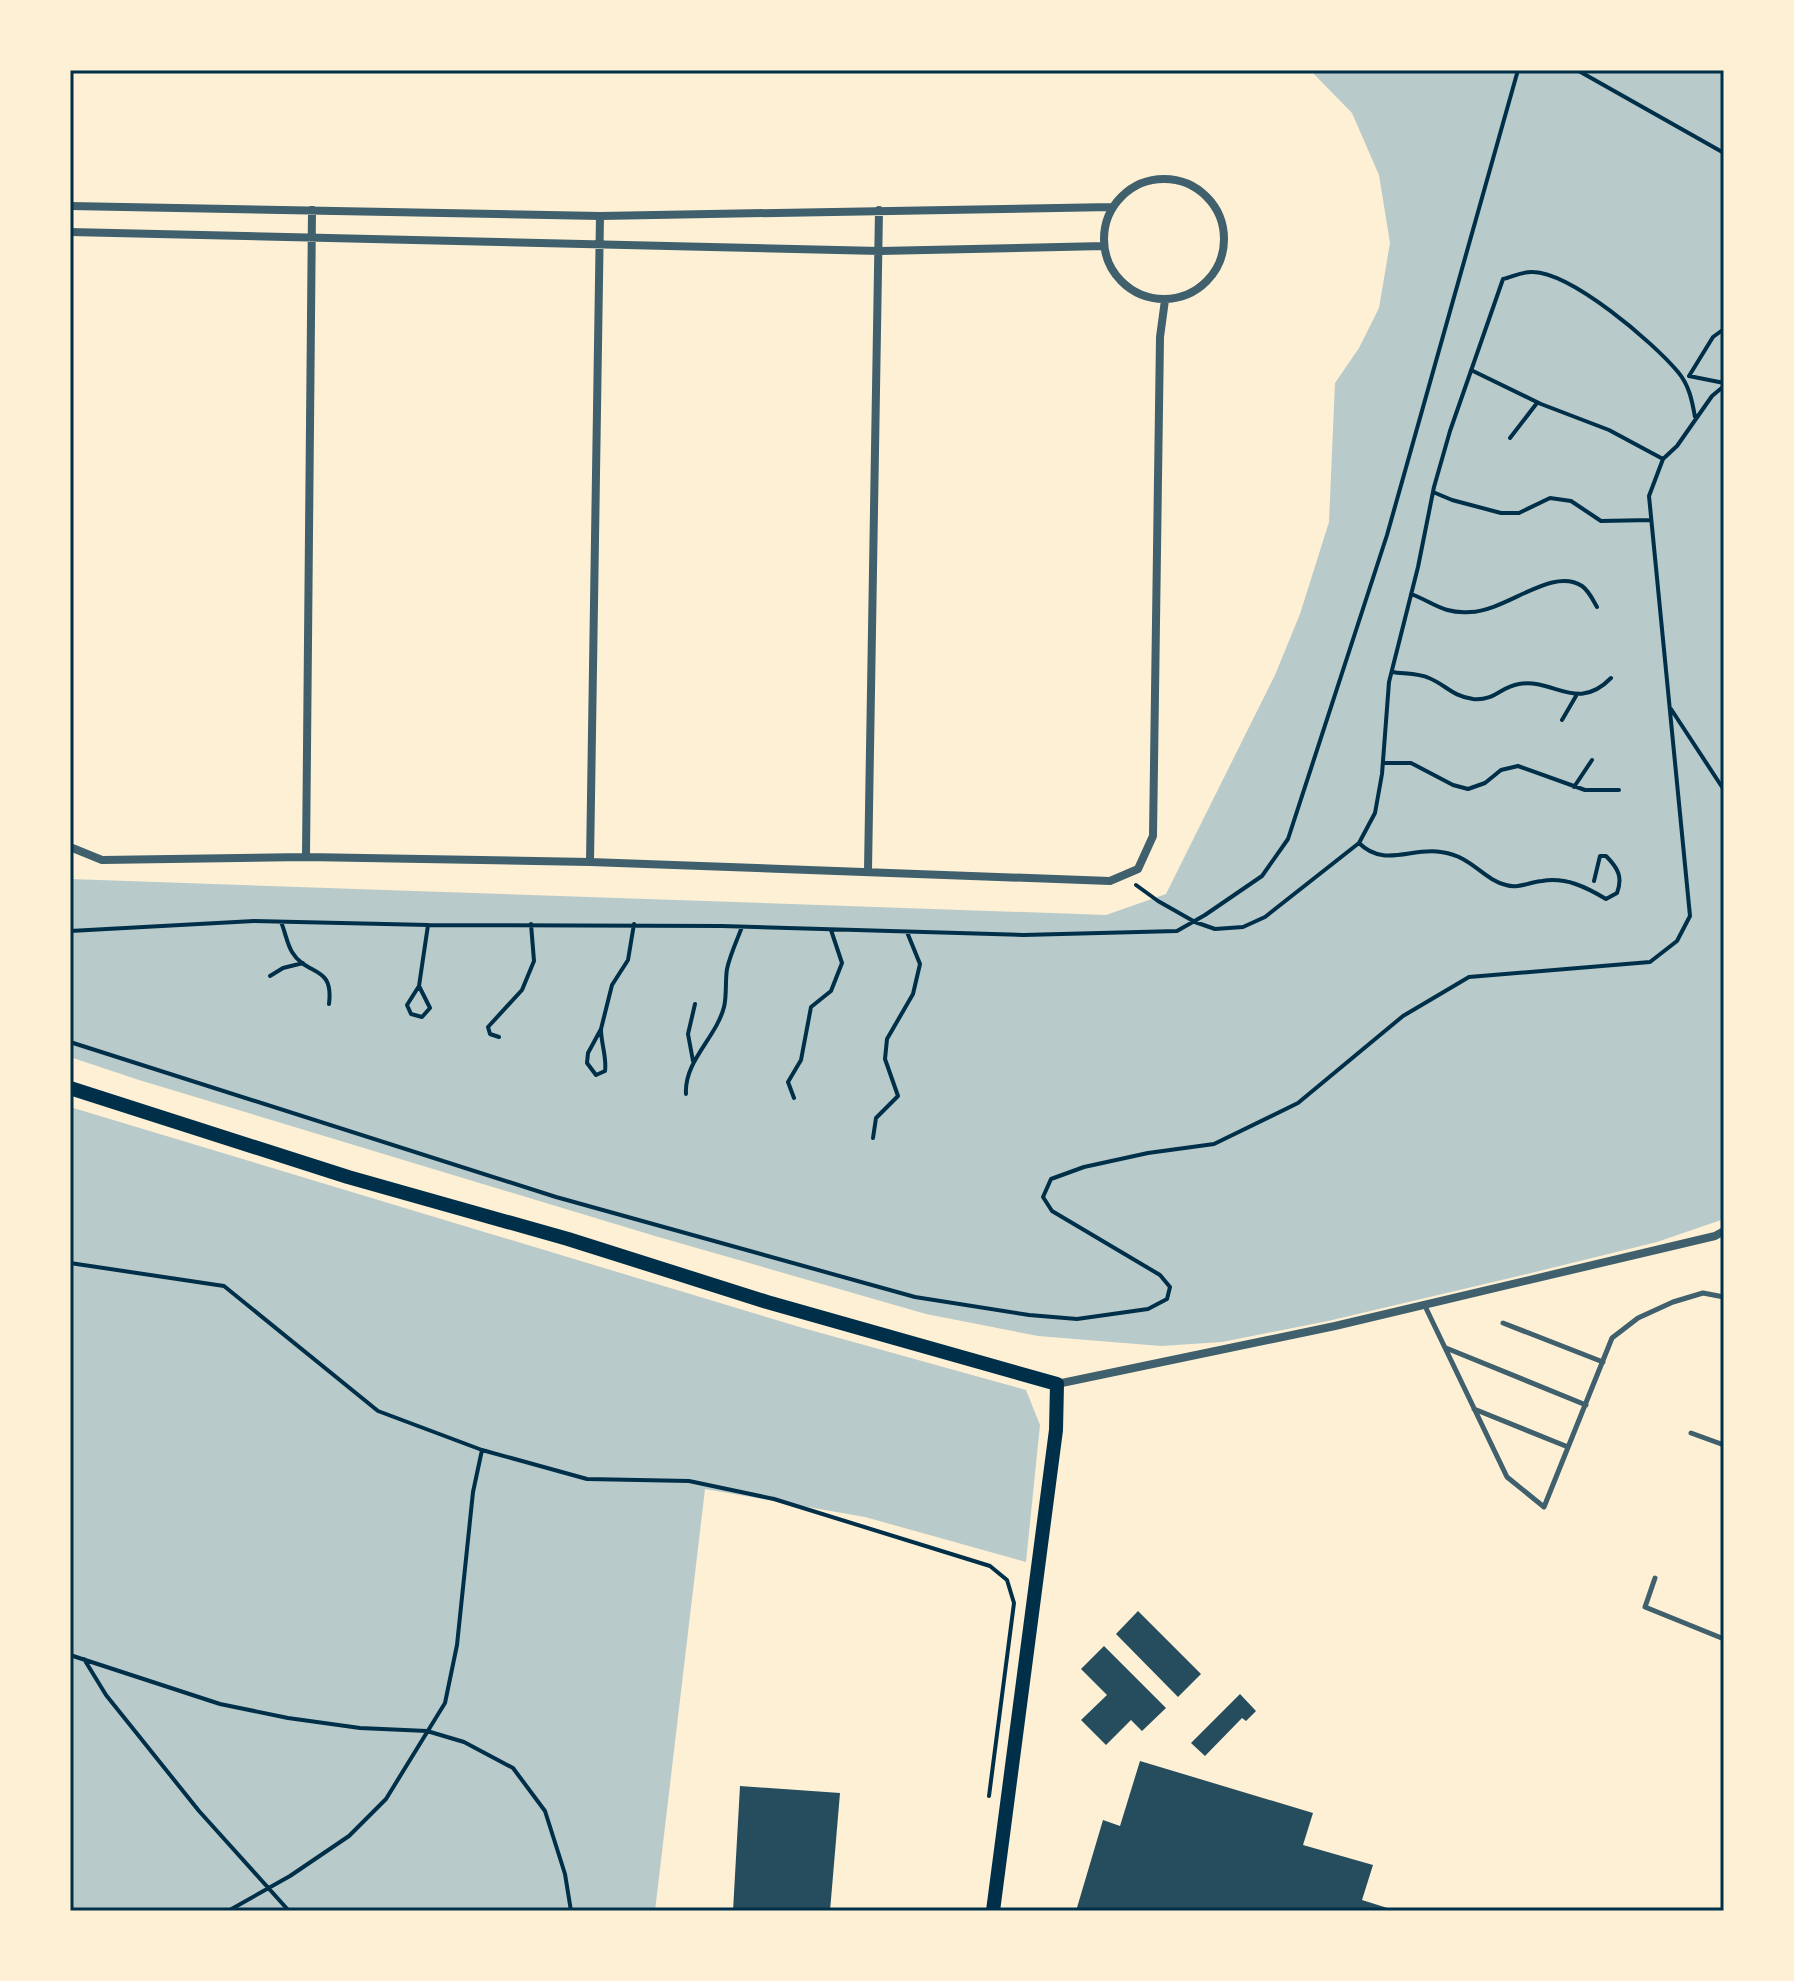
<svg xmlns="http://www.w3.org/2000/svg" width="1794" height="1981" viewBox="0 0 1794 1981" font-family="'DejaVu Sans',sans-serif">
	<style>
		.green { fill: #b9caca }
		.building { fill: #264d5e }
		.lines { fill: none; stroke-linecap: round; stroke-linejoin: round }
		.path { stroke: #003049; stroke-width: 4 }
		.service { stroke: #3f606c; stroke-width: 5 }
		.minor { stroke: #3f606c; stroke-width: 8 }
		.secondary { stroke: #003049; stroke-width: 14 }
		.neatline { fill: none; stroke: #003049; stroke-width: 3 }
	</style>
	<rect width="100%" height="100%" fill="#fdf0d5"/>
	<path class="green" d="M1310,70H1724V1219L1657,1242L1527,1274L1328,1321L1222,1342L1161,1346L1038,1336L926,1314L655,1236L139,1080L70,1057V879L1106,915L1166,894L1275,675L1300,614L1329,522L1335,383L1359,348L1379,308L1390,243L1379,175L1352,113Z
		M70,1107L803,1328L1026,1390L1040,1425L1026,1562L865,1517L705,1489L655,1911H70Z"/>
	<path class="building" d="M1138,1611L1201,1674L1178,1697L1116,1634Z
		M1104,1646L1166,1708L1142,1731L1131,1720L1106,1745L1081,1720L1107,1695L1081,1669Z
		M1240,1694L1256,1711L1246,1721L1242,1718L1205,1756L1191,1743Z
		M1140,1761L1313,1813L1303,1845L1373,1865L1362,1900L1397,1911H1076L1103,1820L1120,1826Z
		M740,1786L840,1793L830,1911H733Z"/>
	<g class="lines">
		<path class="path" d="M1577,70L1724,153
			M1471,370L1541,404L1609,430L1663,459
			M1689,376L1713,337L1724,329
			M1689,376L1724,383
			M1510,438L1537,403
			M1433,492L1452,500L1501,513H1519L1550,498L1571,501L1601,521L1651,520
			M1411,594C1435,603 1443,614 1470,612C1507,611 1552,566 1582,586C1589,591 1593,600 1597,607
			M1392,672C1403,674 1418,673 1429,678C1446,685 1452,696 1473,699C1495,701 1500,687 1519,684C1554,678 1577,713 1611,678
			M1671,709L1724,790
			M1562,720L1576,696
			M1383,763H1411L1453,785L1468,789L1485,783L1501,770L1518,766L1585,790H1619
			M1574,787L1592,760
			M1359,843C1384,868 1411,847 1441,852C1472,856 1482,879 1506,885C1518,889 1530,882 1542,881C1566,877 1586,887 1606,899L1617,893C1623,877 1618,868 1606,856H1600L1594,881
			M1136,885L1158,901L1195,922L1215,929L1243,927L1265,917L1359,843L1375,813L1382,774L1389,682L1418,567L1434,487L1450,431L1503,279C1512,277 1523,271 1533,272C1572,273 1653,342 1678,372C1689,385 1692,400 1695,417
			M281,922C285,931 287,944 292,952C307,977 334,964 329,1004
			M70,931L254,921L428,925L722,926L1023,935L1177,931L1205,915L1262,876L1288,839L1387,535L1518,70
			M270,976L283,968L303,963
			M419,986L430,1008L422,1017L411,1014L407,1005L419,986L428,925
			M601,1029C601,1044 607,1057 605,1071L596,1075L587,1063L588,1053L601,1029L612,985L628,960L634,924
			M499,1037L490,1034L488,1027L522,990L534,961L531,924
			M70,1042L556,1197L915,1297L1029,1315L1077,1319L1148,1309L1167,1299L1170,1287L1160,1275L1052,1211L1043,1197L1051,1179L1084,1167L1148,1153L1214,1144L1298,1103L1403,1016L1469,977L1650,962L1677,941L1690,916L1649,496L1663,459L1677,446L1712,396L1724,386
			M693,1061L688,1034L695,1004
			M686,1094C684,1061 716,1038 724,1007C727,995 725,981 727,969C730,955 737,940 742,927
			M794,1098L788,1082L801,1060L811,1007L831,991L842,963L831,930
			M873,1138L876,1118L898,1096L885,1059L887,1039L913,994L920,964L907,932
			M70,1263L224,1286L378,1411L482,1450L587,1479L689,1481L774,1499L990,1566L1007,1580L1014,1603L989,1796
			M70,1655L220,1704L288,1718L360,1728L427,1731L464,1742L513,1768L545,1811L565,1874L571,1911
			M84,1659L106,1695L199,1811L289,1911
			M228,1911L290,1876L349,1836L386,1799L445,1703L457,1645L473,1492L482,1450"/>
		<path class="service" d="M1424,1304L1507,1477L1544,1507L1612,1338L1638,1318L1673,1302L1703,1293L1724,1297
			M1503,1323L1603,1362
			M1446,1348L1586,1405
			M1474,1409L1568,1447
			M1691,1433L1724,1445
			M1655,1578L1645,1607L1724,1639"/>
		<path class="minor" d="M1104 239a60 60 0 1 1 120 0a60 60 0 1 1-120 0Z
			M70,206L600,216L1112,207
			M70,232L880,251L1104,246
			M70,847L102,860L306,857L590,862L1110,881L1138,869L1153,836L1160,337L1165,300
			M306,857L312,210
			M590,862L600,216
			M868,870L879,210
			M1057,1384L1335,1326L1715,1236L1724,1231"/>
		<path class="secondary" d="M70,1088L348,1177L568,1239L767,1302L1057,1384L1056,1430L993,1911"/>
	</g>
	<rect width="1794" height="1981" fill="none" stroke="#fdf0d5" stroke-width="144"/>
	<rect x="72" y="72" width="1650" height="1837" class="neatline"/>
</svg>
